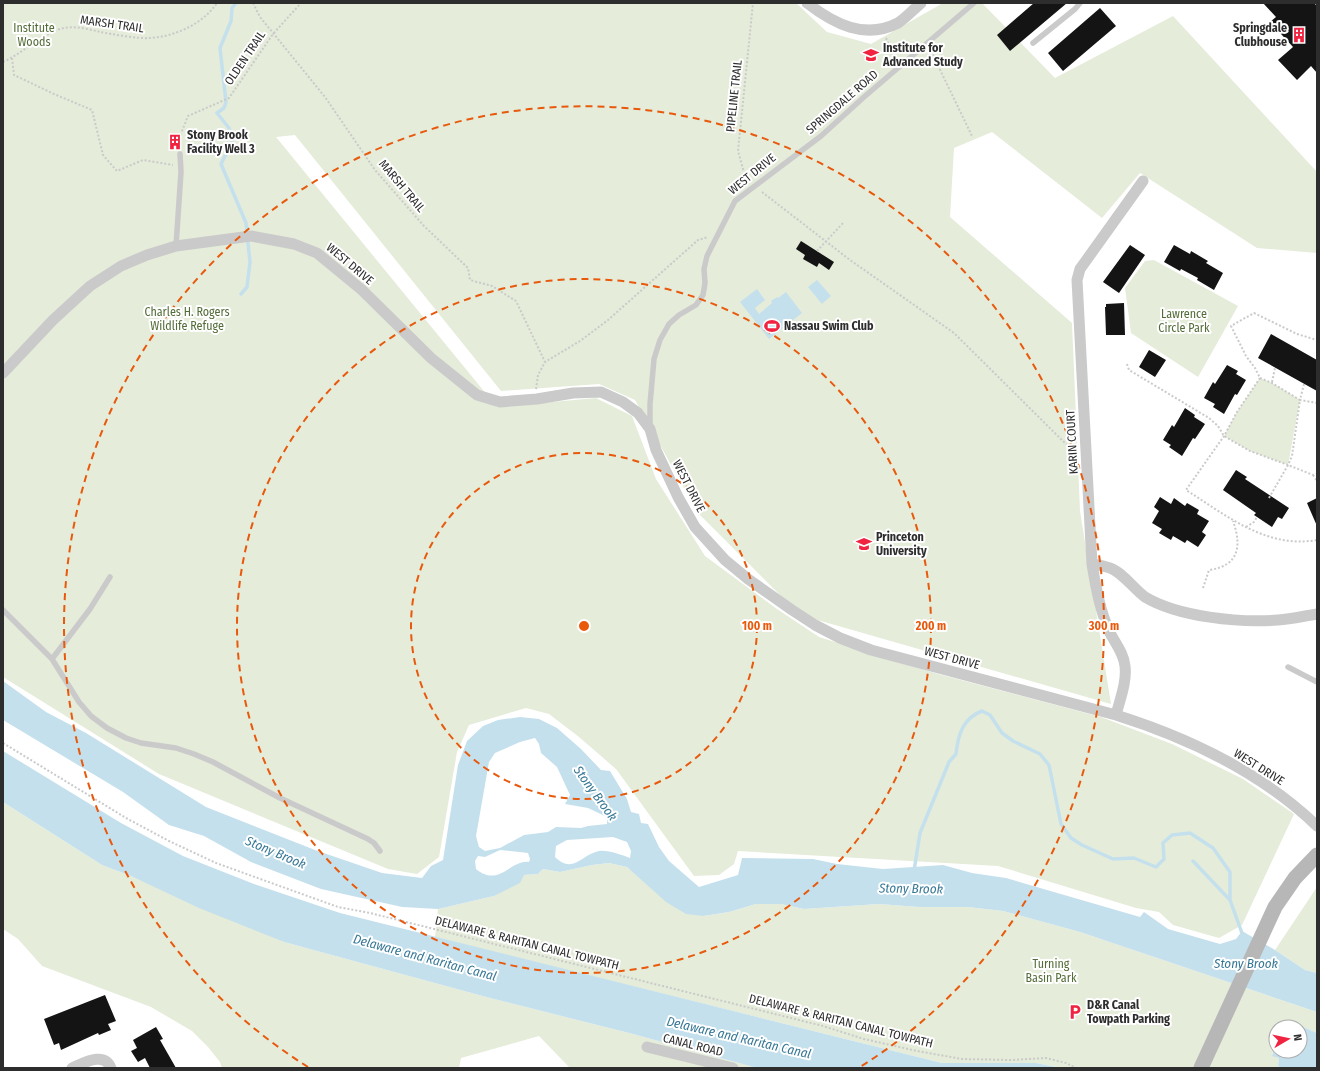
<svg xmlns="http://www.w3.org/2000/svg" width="1320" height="1071" viewBox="0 0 1320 1071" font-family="'Fira Sans Condensed',sans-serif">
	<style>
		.green { fill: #e5ecda }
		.water { fill: #c5e0ed; fill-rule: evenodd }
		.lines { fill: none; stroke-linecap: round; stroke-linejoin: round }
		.stream { stroke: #c5e0ed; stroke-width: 3.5 }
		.building { fill: #141414 }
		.path { stroke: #cacaca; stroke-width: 2; stroke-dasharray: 2 2; stroke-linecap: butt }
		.service { stroke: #cacaca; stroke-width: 5.5 }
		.minor { stroke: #cacaca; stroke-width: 11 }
		.secondary { stroke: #b7b7b7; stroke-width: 15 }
		.ring { fill: none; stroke: #e8590c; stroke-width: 2; stroke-dasharray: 7 5 }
		.labels { text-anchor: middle; stroke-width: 4; stroke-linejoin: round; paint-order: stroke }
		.street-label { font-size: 12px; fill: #2d2d2d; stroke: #fff }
		.park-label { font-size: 12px; fill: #546c38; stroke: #fff }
		.poi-label { font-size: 12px; font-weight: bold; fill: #2d2d2d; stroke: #fff; text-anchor: start }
		.water-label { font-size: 13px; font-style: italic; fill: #367795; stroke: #fff }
		.centre { fill: #e8590c; stroke: #fff; stroke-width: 2 }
		.ring-label { font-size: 12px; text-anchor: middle; font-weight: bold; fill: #e8590c; stroke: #fff; stroke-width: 4; stroke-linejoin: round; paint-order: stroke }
	</style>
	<rect width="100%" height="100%" fill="#fff"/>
	<path class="green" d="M3,3H796L827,32L871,44L943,3H982L1055,78L1173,16L1317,172V253L1257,248L1140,173L1102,218L992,132L954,148L950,217L1072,323L1080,511L1111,704L800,615L698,513L635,400L599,384L501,391L295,135L276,137L492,401L530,404L596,398L632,416L656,479L705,556L777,609L819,637L938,674L1101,717L1172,744L1243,779L1294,814L1242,925L1219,938L1173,925L1159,912L1136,908L998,866L738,851L734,864L719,875L694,876L616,769L579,737L549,714L526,708L469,725L457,752L439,857L417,874L388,869L159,774L3,677Z
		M1154,260L1238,306L1198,377L1131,333L1125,288L1145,261Z
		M1260,378L1272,383L1300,400L1288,465L1250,451L1224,436L1237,412Z
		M3,802L102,865L131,876L284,942L490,998L633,1034L757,1068H570L539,1036L461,1058L459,1068H222L220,1062L208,1047L192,1031L151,1007L42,966L18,939L3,929Z
		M609,863L627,867L645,882L703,916L729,912L756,904H781L804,909L879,904L919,907H968L1003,911L1080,932L1317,1012V1033L1301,1026L1276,1027V1042L1272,1055L1279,1058L1278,1066L1281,1068H1061L1036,1063H942L435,937L438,909L494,896L524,875L538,874L543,869L560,872L592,865Z
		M1317,887V973L1305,970L1275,950Z"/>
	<path class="water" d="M817,280L831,296L822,304L808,287Z
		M757,289L765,300L755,308L759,314L772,303L771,301L777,297L778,298L786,292L802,313L769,339L740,302Z
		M3,681L46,712L86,733L206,807L315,850L382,873L422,878L431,866L443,860L458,765L467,741L483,726L498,720L520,717L539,719L557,728L581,749L601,770L610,771L627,799L631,812L639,814L641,823L648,824L659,847L669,861L699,887L738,875L742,858L813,859L837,864L883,869L943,865L972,873L1006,878L1140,917L1144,912L1168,929L1220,944L1236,939L1242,931L1275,950L1305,970L1317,973V1012L1080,932L1003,911L968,907H919L879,904L804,909L781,904H756L729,912L703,916L686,914L666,902L627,867L609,863L592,865L560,872L543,869L538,874L524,875L520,883L494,896L438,909L402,907L321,889L251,862L204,836L169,825L123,792L3,720ZM535,738L539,744L541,753L557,767L570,795L565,804L588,808L607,817V824L588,826L581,828L556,827L548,832L524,835L500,848L485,851L479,847L476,836L489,762L495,753L520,742ZM613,837L627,842L631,851L630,858C621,855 609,850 599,851C582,854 573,875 555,857L556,846L567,840ZM500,850L528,853L530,859L529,862C511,859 499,888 476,869L475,861L478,856L485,857Z
		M3,751L121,823L183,856L254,884L340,913L942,1063H1036L1061,1068H757L633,1034L490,998L284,942L199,908L131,876L102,865L3,802Z
		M1288,1026H1301L1317,1033V1068H1281L1278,1066L1279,1058L1272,1056L1276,1042V1051H1300V1027H1284Z"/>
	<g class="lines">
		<path class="stream" d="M236,3L232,8L231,21L220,48L226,102L224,108L217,113L229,128L232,142L221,164L246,223L250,262L247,287L241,294
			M1193,861L1230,900
			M914,871L920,833L949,762L956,754C958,735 963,718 982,711L990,715L1002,733L1013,741L1040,754L1049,765L1061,824L1071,838L1082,845L1113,859L1134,858L1156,867L1164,859L1163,843L1172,835L1190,833L1213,848L1230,872V900L1243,936"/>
	</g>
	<path class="building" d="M1034,3H1067L1010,51L997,35Z
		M1263,3H1314L1317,6V73L1311,66L1297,80L1278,60L1293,47L1270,22L1276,17Z
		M1100,8L1116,26L1063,71L1048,53Z
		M801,241L834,262L829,270L819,263L817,267L803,259L805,255L796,249Z
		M1130,245L1145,255L1119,293L1103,282Z
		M1174,245L1190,254L1191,251L1208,261L1206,263L1223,273L1214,290L1197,280L1198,278L1181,269L1180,271L1164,262Z
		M1124,303L1125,335H1106L1105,307H1106V304Z
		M1271,334L1317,360V391L1258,358Z
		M1149,350L1166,360L1155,377L1139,367Z
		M1227,365L1238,371L1236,374L1246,380L1237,395L1235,394L1224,414L1213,407L1215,404L1204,398L1213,382L1215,384Z
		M1185,408L1195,415L1194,417L1205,424L1195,439L1193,438L1182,456L1169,447L1171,445L1163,440L1172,425L1174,427Z
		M1236,470L1247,477L1245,479L1289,508L1282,519L1278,517L1272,527L1254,515L1256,513L1223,490Z
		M1160,497L1171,504L1174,498L1185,506L1187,503L1199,510L1197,514L1209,521L1202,532L1206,535L1198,547L1187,540L1185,543L1173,536L1171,540L1159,533L1162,529L1152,523L1159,511L1154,507Z
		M1317,498V526L1307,503Z
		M105,995L116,1021L108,1024L111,1030L99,1035L98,1033L61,1050L59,1043L54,1045L44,1019Z
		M156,1027L163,1039L160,1040L176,1068H150L145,1058L138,1062L131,1051L137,1048L133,1040Z"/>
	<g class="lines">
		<path class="path" d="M253,3L260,17L325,97L375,170L424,226L468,268L470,280L492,286L516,301L545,362
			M886,38L895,60
			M931,51L972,136
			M12,58L14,75L54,94L92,110L103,155L117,171L143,160L173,165
			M3,62C24,53 41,33 64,28C76,26 89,29 100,32C112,34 138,39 149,38C174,37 203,24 217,3
			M180,147V136L188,116L229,98L273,34L301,3
			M750,180L743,169L738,151L753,3
			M762,192L850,260L954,333L1075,453
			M817,251L844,222
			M1127,364L1129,370L1209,418L1218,426L1224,436L1250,451L1288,465L1292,456L1300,400L1272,383L1260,378L1255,368L1246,356L1231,326L1254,313L1297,334L1317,340
			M1260,378L1237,412L1224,436L1186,490C1226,515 1266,549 1317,540
			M1272,382L1275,368
			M1304,384L1300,400L1317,403
			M536,389L538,375L545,362L580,341L608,320L698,240L708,237
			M1313,475L1317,481
			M1269,498L1288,465L1313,475L1317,474
			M1246,527L1254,522L1257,517
			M1203,588L1209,570C1239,566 1242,546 1233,521
			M3,743L126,818L169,841L216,863L338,907L370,913L823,1026L864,1039L917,1051L962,1059L1011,1060L1046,1058L1066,1063L1076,1068"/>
		<path class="service" d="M1033,43L1075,9L1080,3
			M176,246L181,172L180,154
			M650,427V404L654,359L660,340L669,324L679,315L696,305L703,295L705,283L704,269L707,256L735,201L821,136L864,97L974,3
			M3,610L52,659L79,702L91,716L107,728L126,738L141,743L176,748L194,754L213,762L280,798L368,839L374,843L380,851
			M52,659L90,609L110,577
			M1288,667L1317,682"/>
		<path class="minor" d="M807,3C834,24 865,40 898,23C906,18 914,9 921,3
			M3,373L53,320L90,286L121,266L147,255L176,246L251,236L294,244L317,253L362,290L431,358L477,395L500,402L537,399L573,393L601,392L623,402L638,413L650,429L656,450L678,497L695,527L725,560L748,579L792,610L815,625L840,638L871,650L1116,715C1189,738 1262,773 1317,826
			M1092,564C1098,565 1104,566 1110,568C1122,572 1134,589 1145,597C1178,617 1240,623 1278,620C1291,619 1304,616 1317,614
			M1116,715C1120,699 1127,682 1125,666C1124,654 1116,644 1110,633C1100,611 1096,588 1092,564L1077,280L1080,269L1143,181
			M647,1047L733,1068
			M72,1068C84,1063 104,1051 111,1068"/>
		<path class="secondary" d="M1201,1068L1275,907L1295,878L1317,855"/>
	</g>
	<g class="ring">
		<circle cx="584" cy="626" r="173"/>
		<circle cx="584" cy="626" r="347"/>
		<path d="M308 1067A520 520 0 1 1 860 1067"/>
	</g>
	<defs>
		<symbol id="building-bare" viewBox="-9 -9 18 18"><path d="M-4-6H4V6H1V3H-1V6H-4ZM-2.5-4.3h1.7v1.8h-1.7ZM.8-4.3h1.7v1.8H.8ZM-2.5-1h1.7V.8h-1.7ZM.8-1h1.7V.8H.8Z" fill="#f02441" stroke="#fff" stroke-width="2.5" paint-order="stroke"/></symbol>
		<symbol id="university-bare" viewBox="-9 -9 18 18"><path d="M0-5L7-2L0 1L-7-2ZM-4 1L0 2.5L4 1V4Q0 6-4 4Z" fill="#f02441" stroke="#fff" stroke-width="2.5" paint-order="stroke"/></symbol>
		<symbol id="stadium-bare" viewBox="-9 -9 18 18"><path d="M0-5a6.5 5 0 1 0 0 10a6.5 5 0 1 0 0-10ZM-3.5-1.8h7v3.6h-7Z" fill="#f02441" stroke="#fff" stroke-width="2.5" paint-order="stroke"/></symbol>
		<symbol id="parking-bare" viewBox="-9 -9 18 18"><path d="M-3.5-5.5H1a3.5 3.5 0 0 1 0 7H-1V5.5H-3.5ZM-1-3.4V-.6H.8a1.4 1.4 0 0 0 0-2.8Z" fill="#f02441" stroke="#fff" stroke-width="2.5" paint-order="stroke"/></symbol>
	</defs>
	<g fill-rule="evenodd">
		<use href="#building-bare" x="1288" y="24" width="22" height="22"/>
		<use href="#university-bare" x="860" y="44" width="22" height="22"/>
		<use href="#building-bare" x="164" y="131" width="22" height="22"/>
		<use href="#stadium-bare" x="761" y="315" width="22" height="22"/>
		<use href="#university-bare" x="853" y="533" width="22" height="22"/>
		<use href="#parking-bare" x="1064" y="1001" width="22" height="22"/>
	</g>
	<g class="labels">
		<g class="street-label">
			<text transform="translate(112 24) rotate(8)" y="4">MARSH TRAIL</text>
			<text transform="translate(245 58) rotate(-56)" y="4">OLDEN TRAIL</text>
			<text transform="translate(734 96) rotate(-84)" y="4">PIPELINE TRAIL</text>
			<text transform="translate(842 102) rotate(-41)" y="4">SPRINGDALE ROAD</text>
			<text transform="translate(752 174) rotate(-39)" y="4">WEST DRIVE</text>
			<text transform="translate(402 186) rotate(50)" y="4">MARSH TRAIL</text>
			<text transform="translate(350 264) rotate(40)" y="4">WEST DRIVE</text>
			<text transform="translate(1072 442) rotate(-93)" y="4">KARIN COURT</text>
			<text transform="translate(689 486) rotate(63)" y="4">WEST DRIVE</text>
			<text transform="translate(952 658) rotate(15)" y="4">WEST DRIVE</text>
			<text transform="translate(1259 767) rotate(32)" y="4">WEST DRIVE</text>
			<text transform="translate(527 943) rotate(14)" y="4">DELAWARE &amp; RARITAN CANAL TOWPATH</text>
			<text transform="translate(841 1021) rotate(14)" y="4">DELAWARE &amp; RARITAN CANAL TOWPATH</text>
			<text transform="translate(693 1045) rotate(14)" y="4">CANAL ROAD</text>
		</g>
		<g class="park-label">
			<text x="34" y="32">Institute<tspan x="34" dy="14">Woods</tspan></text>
			<text x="187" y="316">Charles H. Rogers<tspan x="187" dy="14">Wildlife Refuge</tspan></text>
			<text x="1184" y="318">Lawrence<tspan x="1184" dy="14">Circle Park</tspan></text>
			<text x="1051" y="968">Turning<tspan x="1051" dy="14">Basin Park</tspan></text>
		</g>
		<g class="poi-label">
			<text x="1287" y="32" text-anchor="end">Springdale<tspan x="1287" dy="14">Clubhouse</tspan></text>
			<text x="883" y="52">Institute for<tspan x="883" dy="14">Advanced Study</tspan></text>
			<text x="187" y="139">Stony Brook<tspan x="187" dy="14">Facility Well 3</tspan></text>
			<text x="784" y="330">Nassau Swim Club</text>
			<text x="876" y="541">Princeton<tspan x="876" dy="14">University</tspan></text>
			<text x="1087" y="1009">D&amp;R Canal<tspan x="1087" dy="14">Towpath Parking</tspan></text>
		</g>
		<g class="water-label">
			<text transform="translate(596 793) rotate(54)" y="5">Stony Brook</text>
			<text transform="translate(276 852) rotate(23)" y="5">Stony Brook</text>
			<text transform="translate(911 888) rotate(1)" y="5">Stony Brook</text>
			<text transform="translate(425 957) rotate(15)" y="5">Delaware and Raritan Canal</text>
			<text x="1246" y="968">Stony Brook</text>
			<text transform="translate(739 1037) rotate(13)" y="5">Delaware and Raritan Canal</text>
		</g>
	</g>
	<circle cx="584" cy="626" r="6" class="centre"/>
	<g class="ring-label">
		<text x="757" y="630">100 m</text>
		<text x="931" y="630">200 m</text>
		<text x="1104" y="630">300 m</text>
	</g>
	<rect width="1320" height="1071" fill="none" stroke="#2d2d2d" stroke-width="8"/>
	<g transform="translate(1288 1039) rotate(81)"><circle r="19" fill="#ffffff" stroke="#ababab"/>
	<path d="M0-3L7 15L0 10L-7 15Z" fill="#f02441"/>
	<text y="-6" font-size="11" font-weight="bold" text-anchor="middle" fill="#2d2d2d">N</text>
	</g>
</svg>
